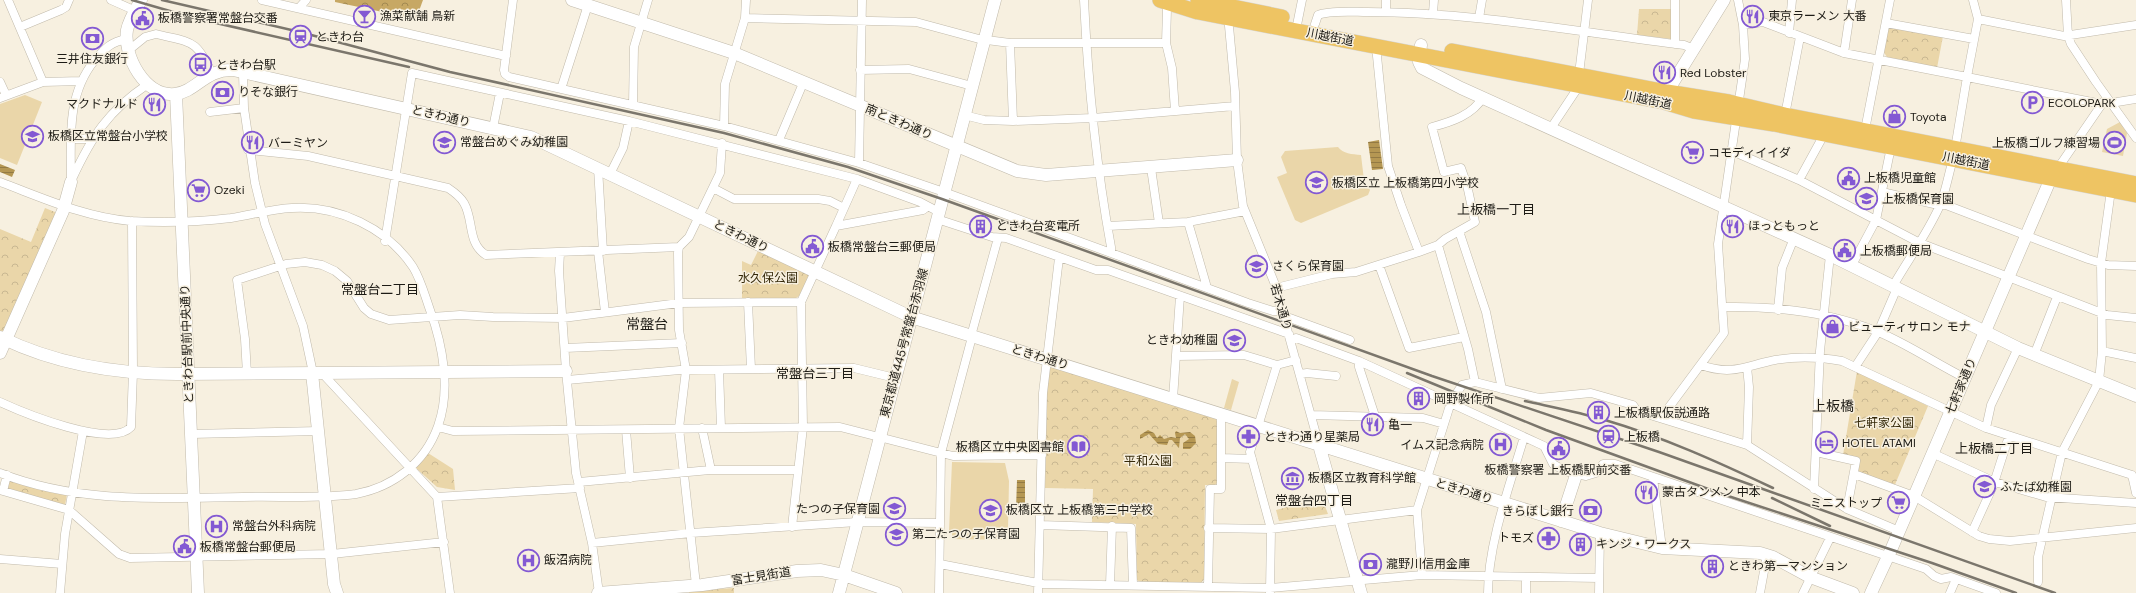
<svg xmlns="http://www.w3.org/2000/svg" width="2136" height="593" viewBox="0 0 2136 593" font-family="'DM Sans','Noto Sans JP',sans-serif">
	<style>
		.green { fill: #ead6a9 }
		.forest { fill: url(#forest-crowns) }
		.park { fill: url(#park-crowns) }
		.water { fill: url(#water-rules) }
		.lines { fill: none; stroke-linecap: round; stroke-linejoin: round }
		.street-casing { stroke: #c1baab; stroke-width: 9 }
		.secondary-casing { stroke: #c1baab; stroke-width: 13 }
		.highway-casing { stroke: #d6d6d5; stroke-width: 16 }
		.street { stroke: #fff; stroke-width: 8 }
		.secondary { stroke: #fff; stroke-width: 12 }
		.highway { stroke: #eec463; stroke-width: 15 }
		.rail { stroke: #7b766c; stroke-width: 2.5 }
		.labels { text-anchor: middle; stroke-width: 3; stroke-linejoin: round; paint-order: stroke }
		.poi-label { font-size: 12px; fill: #1d1b15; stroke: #f7f0e0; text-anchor: start }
		.street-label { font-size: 12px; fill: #1d1b15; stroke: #f7f0e0 }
		.park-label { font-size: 12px; fill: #342808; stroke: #f7f0e0 }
		.neighbourhood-label { font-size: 13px; fill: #1d1b15; stroke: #f7f0e0 }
		.quarter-label { font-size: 14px; fill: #1d1b15; stroke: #f7f0e0 }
	</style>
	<defs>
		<pattern id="forest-crowns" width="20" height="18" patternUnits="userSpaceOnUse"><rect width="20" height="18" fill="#c7a864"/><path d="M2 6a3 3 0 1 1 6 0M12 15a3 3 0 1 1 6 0" fill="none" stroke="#a18851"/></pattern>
		<pattern id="park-crowns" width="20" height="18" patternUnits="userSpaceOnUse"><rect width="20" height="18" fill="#ead6a9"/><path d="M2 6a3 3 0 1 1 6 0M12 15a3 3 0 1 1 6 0" fill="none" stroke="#c8b791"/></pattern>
		<pattern id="water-rules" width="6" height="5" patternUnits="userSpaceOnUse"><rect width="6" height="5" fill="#b59753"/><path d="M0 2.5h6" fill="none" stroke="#937a44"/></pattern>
	</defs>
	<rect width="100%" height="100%" fill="#f7f0e0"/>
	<path class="green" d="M25,95L42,102L17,165L0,158V104Z
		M2120,122L2127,133L2123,156L2102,152L2107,129Z
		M1338,147C1343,154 1352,154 1361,155L1364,180L1370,190L1368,195L1301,223L1295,220L1277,177L1287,173L1281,157L1285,151Z
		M1232,379L1239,382L1231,410L1224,408Z
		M952,462L1005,463L1009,481L1008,530H1004V540L952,539V531H949Z"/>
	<path class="forest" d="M335,0H423L416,19L335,2Z"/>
	<path class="park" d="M1639,9H1672L1671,39L1637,35Z
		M1892,26L1943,36L1937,68L1887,57L1883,51L1887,28Z
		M45,208L55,212L56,215L6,331L3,332L0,331V229L31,242Z
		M758,251L809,275L799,296L796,298L742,299V261L751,265Z
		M1053,367L1215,418L1217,421V483L1215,485H1205L1204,579L1201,583L1140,582L1137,580L1136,524L1092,522L1093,489L1045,488L1047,392L1049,369Z
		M1857,371L1928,406L1894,487L1855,473L1860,458L1843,455Z
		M428,453L453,469L455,490L437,487L416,468Z
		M10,479L67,494L65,505L7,490Z
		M1322,498L1328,514L1279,521L1276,510Z
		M734,588V593H689V591Z"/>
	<path class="water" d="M1379,140L1383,169L1372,170L1368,142Z
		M0,164L15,170L12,177L0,172Z
		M1148,430L1154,433L1157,438L1160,435L1164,439L1171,437L1176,438L1175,433L1176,431L1180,433L1190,432L1195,436L1196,443L1190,449H1183V443L1189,439L1185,434L1180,438L1179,448L1172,440H1169L1167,445L1158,444L1149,434L1140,439V435Z
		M1017,480H1025V509H1016Z"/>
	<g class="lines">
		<defs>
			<path id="street" d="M8,0L43,82
				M111,0L136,11
				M262,0L506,56
				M513,0L504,70L505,74L509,77L724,126L859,163L944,192L1248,303L1273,311H1282
				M1084,0C1088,83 1096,165 1111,247V253
				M1973,0L1978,19L1967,77L2102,104
				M2066,0L2068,36L2071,44L2096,82L2136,138
				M299,8L306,0
				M1386,12V0
				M1433,13L1434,0
				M1228,15L1235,92L1237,160L1243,206L1274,282L1319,445
				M745,18L916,22L979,39L1010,43H1166L1167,9L1169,4
				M1479,18L1482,0
				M1978,19L2064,36L2136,25
				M1886,23L1974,39
				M1315,24L1318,15C1329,10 1354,12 1367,12C1473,12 1578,32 1684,45L1694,49
				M1743,25L1763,22L1844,53L1967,77L1955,149
				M20,27L61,10L66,7L69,0
				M1296,30L1302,0
				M1789,33L1792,0
				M1010,43L1013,121
				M1166,43L1172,68L1175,111
				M1675,44V0
				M1376,46L1388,166L1401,205L1419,252
				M129,50L145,37L156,34C191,43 196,38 212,74
				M1844,53L1852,0
				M860,70L909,69L972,86
				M243,73L244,108L255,183L265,224L303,326L313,373
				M1579,74L1588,0
				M0,82L6,95
				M561,89L588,5
				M0,98L43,82L81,81
				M2111,103L2136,99
				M633,105L634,47L648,0
				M210,112L244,108
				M964,115L984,120L1013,121L1093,118L1235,106
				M1785,115L1800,37
				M724,126L725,84L745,18L746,0
				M493,128L500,93
				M1551,128L1579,86
				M1865,130L1890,0
				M71,139H92
				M779,140L804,81
				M248,150L308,156L448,188C454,192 460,196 464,203C474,220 467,243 486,255L679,247
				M1732,151L1799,180L1920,243L2107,315L2136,318
				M859,163L862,0
				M598,168L603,251
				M1151,168L1159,223
				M2058,168L2104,101
				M610,174L623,148L629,121
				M72,179C92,136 108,111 148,84
				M1799,180L1821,140L1823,134
				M0,182C43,198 84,217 130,221C164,223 198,222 231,218C251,215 271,209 292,208C338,205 387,228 413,267C421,280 425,296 430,310C443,346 451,390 438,426C425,463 393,487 356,494C319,499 280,496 243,497C161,498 78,504 0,473
				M71,182C71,139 66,95 95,60C105,48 111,42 127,39
				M713,188L734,199H818L830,201L844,208
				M1882,192L1934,204L1946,205L2088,259L2108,265L2136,266
				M927,207L923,210L836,226L857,179L920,202L939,212
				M937,219L992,237L1006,238L1096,270H1108L1289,334
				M1188,222L1206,284L1205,287
				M1108,226L1188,222L1245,211
				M1459,231L1486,312L1502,389
				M385,241L412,73L629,121L857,179
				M1438,245L1468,349L1475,382
				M598,251L605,312
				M560,253L559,271L566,371L576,473L592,543L599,593
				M1379,265L1409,348L1464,337
				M1852,265L1876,220L1891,147
				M1893,286C1909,258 1928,233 1941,203C1946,189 1949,173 1953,159
				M1276,288L1332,274L1356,272L1419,252L1438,245L1445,239L1475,222L1467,185L1461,168L1444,172L1432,127C1451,122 1473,115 1483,97
				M748,302L751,369
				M1724,307C1774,306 1829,312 1876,331C1906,343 1935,363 1965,378
				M1778,310L1782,268L1794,238
				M1284,318L1287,317L1350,340
				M971,336L998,238
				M1290,340L1296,338L1359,361L1544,446L1553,464L1565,471L1586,476L1596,473L1603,464H1615L1926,569L1934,576L1941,579L1951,577L1996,593
				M565,348L682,343
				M2102,351L2136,358
				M2034,355L2057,297
				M1176,356L1244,355L1277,365L1296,360
				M1359,361V367L1375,416
				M1701,365C1732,376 1745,366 1775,360C1798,356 1820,357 1842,361L1986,428L2132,475
				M1747,367L1749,387L1747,445
				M1855,367L1878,332L1897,288
				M719,370L721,428
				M322,373L437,497L450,593
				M247,374L245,339L237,280L286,264L305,262L322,265L335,271L347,281L364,308L371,314L389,320L460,315L493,317L563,318L679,303L801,302L836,226
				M1300,374L1307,373L1336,376
				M567,380L680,370L854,368L895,378
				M1173,399L1180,296
				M0,402C24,413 111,449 131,427L133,372L132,221
				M1311,415L1423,418L1444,424
				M1661,418L1724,333L1718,244L1745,59L1743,25L1738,0
				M438,427L453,431L840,427L953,456L1042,455
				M702,428L711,470
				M1986,428L1991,405L2018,348
				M626,430L630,478
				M191,434L319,431
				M1816,452L1856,461L1847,509
				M1932,453L1995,482L2046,497L2136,503
				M1221,458L1252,459
				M1854,474L1914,496L1979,536L1989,539L2010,541L2136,528
				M7,475L3,491L69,510L119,554L130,558L332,554L444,542
				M2132,475L2136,493
				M1653,478L1662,548
				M579,482L710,470H798
				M1814,489L1820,351L1830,255
				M437,497L580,488
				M1040,525L1131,528L1133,585
				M792,527L803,427L801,302
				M1208,528L1271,529L1417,510
				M1972,532L1993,486L2009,436
				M592,543L691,533L857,522L939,523
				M0,559L62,564
				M940,564L1043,584L1270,588L1422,575L1599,578
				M1422,575L1417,510L1451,402L1462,385L1475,382L1539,398L1591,393L1633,405L1637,411L1747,445L1847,509L1899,531
				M2038,582V557L2062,452L2099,381L2102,351L2101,263L2111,190
				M696,585L679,428L686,370L679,330L678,253L679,247L689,237L720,173L722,143
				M1110,585L1112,526
				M1208,587L1210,489H1221V414
				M1270,592L1271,529L1250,452L1277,365
				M60,593L65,534L83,431
				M939,593L941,453L972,337
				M1038,593L1043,393L1059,258
				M1488,593C1488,543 1510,485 1524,437
				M1526,593V578
				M1599,593L1600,533
				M1760,593L1767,555
				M1803,593L1830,538
				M1950,593L1956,579"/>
			<path id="secondary" d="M141,0C136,9 129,20 127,30C123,56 145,97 175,94C196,92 205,69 233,70L531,137L911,317L1600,533L1662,548L1760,553L1773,557L1810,577L1853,593
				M572,0L734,53L1017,171L1046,175L1237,160
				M1421,45L1419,62L1422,68L1461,88L1830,255L2018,348L2136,396
				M176,94L198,593
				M1665,99L1667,92L1724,0
				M0,337C55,364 116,374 177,374L566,371
				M0,353L63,211L71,182
				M312,373L334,584L337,593
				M1319,445L1361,593
				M1561,521L1576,475
				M598,593L702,585L797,571L821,570L844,575L896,593
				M839,593L995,0
				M1871,593L1891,550L2051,178L2056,171"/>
			<path id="highway" d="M1160,0L1198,12L1664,102L1694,111L1774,124L2136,195
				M1198,0L1282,17
				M1452,51L1667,92L1729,102L1785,115L2136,184"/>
		</defs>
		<use href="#street" class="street-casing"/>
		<use href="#secondary" class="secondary-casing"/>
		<use href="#highway" class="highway-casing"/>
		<use href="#street" class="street"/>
		<use href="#secondary" class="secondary"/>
		<use href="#highway" class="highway"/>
		<path class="rail" d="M132,0L194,18L409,67
			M162,0L300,32L450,72L724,133L848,167L942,199L1432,376L1659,452L2055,593
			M1407,373L1546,430L1722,494L1932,563L2016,593
			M1525,401C1552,407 1579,412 1605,420C1663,437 1718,462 1773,488
			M1772,498L1830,526"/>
	</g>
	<defs>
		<symbol id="bar-ring" viewBox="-11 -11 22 22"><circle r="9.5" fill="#f7f0e0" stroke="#8359d3" stroke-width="1.5"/><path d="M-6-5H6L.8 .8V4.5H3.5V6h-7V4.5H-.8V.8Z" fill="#8359d3"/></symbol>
		<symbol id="restaurant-ring" viewBox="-11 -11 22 22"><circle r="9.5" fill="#f7f0e0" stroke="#8359d3" stroke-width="1.5"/><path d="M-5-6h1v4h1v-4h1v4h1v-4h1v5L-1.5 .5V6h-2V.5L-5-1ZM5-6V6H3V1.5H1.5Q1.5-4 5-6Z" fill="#8359d3"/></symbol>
		<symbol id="civic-ring" viewBox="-11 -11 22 22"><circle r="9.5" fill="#f7f0e0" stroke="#8359d3" stroke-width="1.5"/><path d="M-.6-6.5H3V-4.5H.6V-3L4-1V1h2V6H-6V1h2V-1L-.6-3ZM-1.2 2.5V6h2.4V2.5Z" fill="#8359d3"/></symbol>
		<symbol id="station-ring" viewBox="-11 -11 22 22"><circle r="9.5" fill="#f7f0e0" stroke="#8359d3" stroke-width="1.5"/><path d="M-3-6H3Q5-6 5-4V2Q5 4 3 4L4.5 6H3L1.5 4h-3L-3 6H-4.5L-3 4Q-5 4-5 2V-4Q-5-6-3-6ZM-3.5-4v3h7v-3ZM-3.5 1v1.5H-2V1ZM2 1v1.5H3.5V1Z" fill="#8359d3"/></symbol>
		<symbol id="bank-ring" viewBox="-11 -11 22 22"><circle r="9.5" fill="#f7f0e0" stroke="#8359d3" stroke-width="1.5"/><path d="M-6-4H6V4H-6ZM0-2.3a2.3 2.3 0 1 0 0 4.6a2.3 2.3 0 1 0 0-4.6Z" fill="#8359d3"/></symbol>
		<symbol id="bus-ring" viewBox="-11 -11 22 22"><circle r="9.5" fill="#f7f0e0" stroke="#8359d3" stroke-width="1.5"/><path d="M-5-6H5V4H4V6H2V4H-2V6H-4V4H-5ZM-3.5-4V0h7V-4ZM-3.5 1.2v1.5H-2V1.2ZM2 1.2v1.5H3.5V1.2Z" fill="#8359d3"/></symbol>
		<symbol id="parking-ring" viewBox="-11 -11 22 22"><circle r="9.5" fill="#f7f0e0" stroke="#8359d3" stroke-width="1.5"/><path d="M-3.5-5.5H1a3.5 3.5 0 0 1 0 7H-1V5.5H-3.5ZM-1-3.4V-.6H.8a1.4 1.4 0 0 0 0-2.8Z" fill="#8359d3"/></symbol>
		<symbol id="shop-ring" viewBox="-11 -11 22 22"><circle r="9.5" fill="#f7f0e0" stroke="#8359d3" stroke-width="1.5"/><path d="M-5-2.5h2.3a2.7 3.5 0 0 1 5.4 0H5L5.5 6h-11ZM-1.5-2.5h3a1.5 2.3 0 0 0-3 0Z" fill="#8359d3"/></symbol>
		<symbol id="school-ring" viewBox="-11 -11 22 22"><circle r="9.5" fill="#f7f0e0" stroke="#8359d3" stroke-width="1.5"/><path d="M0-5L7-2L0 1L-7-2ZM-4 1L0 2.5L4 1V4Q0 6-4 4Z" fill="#8359d3"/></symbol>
		<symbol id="stadium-ring" viewBox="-11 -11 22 22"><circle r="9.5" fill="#f7f0e0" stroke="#8359d3" stroke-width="1.5"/><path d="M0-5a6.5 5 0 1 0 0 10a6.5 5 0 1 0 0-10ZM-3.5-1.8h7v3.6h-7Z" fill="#8359d3"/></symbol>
		<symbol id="supermarket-ring" viewBox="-11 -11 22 22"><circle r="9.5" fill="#f7f0e0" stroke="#8359d3" stroke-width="1.5"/><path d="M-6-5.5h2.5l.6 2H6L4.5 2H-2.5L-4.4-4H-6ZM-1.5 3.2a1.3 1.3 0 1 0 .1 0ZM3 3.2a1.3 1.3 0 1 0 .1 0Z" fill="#8359d3"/></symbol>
		<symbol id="building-ring" viewBox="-11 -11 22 22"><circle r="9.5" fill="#f7f0e0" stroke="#8359d3" stroke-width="1.5"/><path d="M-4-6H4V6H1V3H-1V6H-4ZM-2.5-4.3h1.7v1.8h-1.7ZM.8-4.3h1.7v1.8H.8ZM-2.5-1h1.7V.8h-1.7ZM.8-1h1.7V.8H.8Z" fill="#8359d3"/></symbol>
		<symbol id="pharmacy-ring" viewBox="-11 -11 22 22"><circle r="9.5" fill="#f7f0e0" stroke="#8359d3" stroke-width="1.5"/><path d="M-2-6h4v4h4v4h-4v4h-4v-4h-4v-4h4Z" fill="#8359d3"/></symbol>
		<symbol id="hotel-ring" viewBox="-11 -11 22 22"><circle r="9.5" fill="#f7f0e0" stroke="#8359d3" stroke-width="1.5"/><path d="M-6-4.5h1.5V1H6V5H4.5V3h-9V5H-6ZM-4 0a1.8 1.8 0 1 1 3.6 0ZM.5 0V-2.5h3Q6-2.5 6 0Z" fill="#8359d3"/></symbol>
		<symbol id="hospital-ring" viewBox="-11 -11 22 22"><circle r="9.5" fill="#f7f0e0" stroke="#8359d3" stroke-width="1.5"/><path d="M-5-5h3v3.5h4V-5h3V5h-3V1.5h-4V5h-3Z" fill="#8359d3"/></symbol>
		<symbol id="library-ring" viewBox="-11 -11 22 22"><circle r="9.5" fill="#f7f0e0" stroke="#8359d3" stroke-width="1.5"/><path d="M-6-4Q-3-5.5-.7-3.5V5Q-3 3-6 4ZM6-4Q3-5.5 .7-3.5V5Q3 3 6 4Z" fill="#8359d3"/></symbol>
		<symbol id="museum-ring" viewBox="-11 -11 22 22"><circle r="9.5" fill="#f7f0e0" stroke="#8359d3" stroke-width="1.5"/><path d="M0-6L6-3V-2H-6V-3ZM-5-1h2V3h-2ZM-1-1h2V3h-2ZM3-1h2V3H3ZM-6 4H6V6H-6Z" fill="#8359d3"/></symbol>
	</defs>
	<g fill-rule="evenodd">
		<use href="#bar-ring" x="352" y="4" width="25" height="25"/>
		<use href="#restaurant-ring" x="1740" y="4" width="25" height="25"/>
		<use href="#civic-ring" x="130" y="6" width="25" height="25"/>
		<use href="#station-ring" x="288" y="24" width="25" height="25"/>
		<use href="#bank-ring" x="80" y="26" width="25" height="25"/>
		<use href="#bus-ring" x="188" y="52" width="25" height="25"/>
		<use href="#restaurant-ring" x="1652" y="60" width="25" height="25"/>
		<use href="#bank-ring" x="210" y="80" width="25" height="25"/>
		<use href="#parking-ring" x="2020" y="90" width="25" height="25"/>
		<use href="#restaurant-ring" x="142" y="92" width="25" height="25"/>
		<use href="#shop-ring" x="1882" y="104" width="25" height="25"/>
		<use href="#school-ring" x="20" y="124" width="25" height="25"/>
		<use href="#school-ring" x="432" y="130" width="25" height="25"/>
		<use href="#restaurant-ring" x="240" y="130" width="25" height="25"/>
		<use href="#stadium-ring" x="2102" y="130" width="25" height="25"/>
		<use href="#supermarket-ring" x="1680" y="140" width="25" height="25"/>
		<use href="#civic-ring" x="1836" y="166" width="25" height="25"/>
		<use href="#school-ring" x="1304" y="170" width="25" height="25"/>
		<use href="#supermarket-ring" x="186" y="178" width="25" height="25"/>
		<use href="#school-ring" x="1854" y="186" width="25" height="25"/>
		<use href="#building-ring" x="968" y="214" width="25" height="25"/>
		<use href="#restaurant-ring" x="1720" y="214" width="25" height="25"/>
		<use href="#civic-ring" x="800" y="234" width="25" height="25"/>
		<use href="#civic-ring" x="1832" y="238" width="25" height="25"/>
		<use href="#school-ring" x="1244" y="254" width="25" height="25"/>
		<use href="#shop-ring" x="1820" y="314" width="25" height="25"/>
		<use href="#school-ring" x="1222" y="328" width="25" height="25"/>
		<use href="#building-ring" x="1406" y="386" width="25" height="25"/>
		<use href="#building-ring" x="1586" y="400" width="25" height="25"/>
		<use href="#restaurant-ring" x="1360" y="412" width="25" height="25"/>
		<use href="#pharmacy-ring" x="1236" y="424" width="25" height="25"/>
		<use href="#station-ring" x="1596" y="424" width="25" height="25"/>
		<use href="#hotel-ring" x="1814" y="430" width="25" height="25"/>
		<use href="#hospital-ring" x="1488" y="432" width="25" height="25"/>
		<use href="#library-ring" x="1066" y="434" width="25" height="25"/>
		<use href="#civic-ring" x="1546" y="436" width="25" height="25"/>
		<use href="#museum-ring" x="1280" y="466" width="25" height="25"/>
		<use href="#school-ring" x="1972" y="474" width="25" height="25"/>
		<use href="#restaurant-ring" x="1634" y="480" width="25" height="25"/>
		<use href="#supermarket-ring" x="1886" y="490" width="25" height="25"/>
		<use href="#school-ring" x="882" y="496" width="25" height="25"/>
		<use href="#school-ring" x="978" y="498" width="25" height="25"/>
		<use href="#bank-ring" x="1578" y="498" width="25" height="25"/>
		<use href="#hospital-ring" x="204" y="514" width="25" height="25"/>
		<use href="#school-ring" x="884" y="522" width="25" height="25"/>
		<use href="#pharmacy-ring" x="1536" y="526" width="25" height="25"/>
		<use href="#building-ring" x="1568" y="532" width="25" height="25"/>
		<use href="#civic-ring" x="172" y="534" width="25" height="25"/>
		<use href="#hospital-ring" x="516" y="548" width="25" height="25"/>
		<use href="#bank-ring" x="1358" y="552" width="25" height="25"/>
		<use href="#building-ring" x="1700" y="554" width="25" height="25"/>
	</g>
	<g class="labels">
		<g class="poi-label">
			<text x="380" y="20">漁菜献舗 鳥新</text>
			<text x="1768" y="20">東京ラーメン 大番</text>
			<text x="158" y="22">板橋警察署常盤台交番</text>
			<text x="316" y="41">ときわ台</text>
			<text x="92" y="63" text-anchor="middle">三井住友銀行</text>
			<text x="216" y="69">ときわ台駅</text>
			<text x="1680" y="77">Red Lobster</text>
			<text x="238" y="96">りそな銀行</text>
			<text x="2048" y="107">ECOLOPARK</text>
			<text x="138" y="108" text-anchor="end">マクドナルド</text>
			<text x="1910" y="121">Toyota</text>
			<text x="48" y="140">板橋区立常盤台小学校</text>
			<text x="460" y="146">常盤台めぐみ幼稚園</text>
			<text x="268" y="147">バーミヤン</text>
			<text x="2100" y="147" text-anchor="end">上板橋ゴルフ練習場</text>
			<text x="1708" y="157">コモディイイダ</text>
			<text x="1864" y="182">上板橋児童館</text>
			<text x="1332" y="187">板橋区立 上板橋第四小学校</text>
			<text x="214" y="194">Ozeki</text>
			<text x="1882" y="203">上板橋保育園</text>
			<text x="996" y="230">ときわ台変電所</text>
			<text x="1748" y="230">ほっともっと</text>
			<text x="828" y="251">板橋常盤台三郵便局</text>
			<text x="1860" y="255">上板橋郵便局</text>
			<text x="1272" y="270">さくら保育園</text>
			<text x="1848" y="331">ビューティサロン モナ</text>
			<text x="1218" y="344" text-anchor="end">ときわ幼稚園</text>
			<text x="1434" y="403">岡野製作所</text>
			<text x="1614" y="417">上板橋駅仮説通路</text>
			<text x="1388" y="429">亀一</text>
			<text x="1264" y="441">ときわ通り星薬局</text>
			<text x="1624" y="441">上板橋</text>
			<text x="1842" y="447">HOTEL ATAMI</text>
			<text x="1484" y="449" text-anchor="end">イムス記念病院</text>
			<text x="1064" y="451" text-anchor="end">板橋区立中央図書館</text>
			<text x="1558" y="474" text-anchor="middle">板橋警察署 上板橋駅前交番</text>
			<text x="1308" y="482">板橋区立教育科学館</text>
			<text x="2000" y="491">ふたば幼稚園</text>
			<text x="1662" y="496">蒙古タンメン 中本</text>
			<text x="1882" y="507" text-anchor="end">ミニストップ</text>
			<text x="880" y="513" text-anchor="end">たつの子保育園</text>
			<text x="1006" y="514">板橋区立 上板橋第三中学校</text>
			<text x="1574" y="515" text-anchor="end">きらぼし銀行</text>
			<text x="232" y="530">常盤台外科病院</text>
			<text x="912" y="538">第二たつの子保育園</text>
			<text x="1534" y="542" text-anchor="end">トモズ</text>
			<text x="1596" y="548">キンジ・ワークス</text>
			<text x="200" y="551">板橋常盤台郵便局</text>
			<text x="544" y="564">飯沼病院</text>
			<text x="1386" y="568">瀧野川信用金庫</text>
			<text x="1728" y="570">ときわ第一マンション</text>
		</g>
		<g class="street-label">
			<text transform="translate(1330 37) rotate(11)" y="4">川越街道</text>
			<text transform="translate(1648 100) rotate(12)" y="4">川越街道</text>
			<text transform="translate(441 116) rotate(13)" y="4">ときわ通り</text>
			<text transform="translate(899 122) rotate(23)" y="4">南ときわ通り</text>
			<text transform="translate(1966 161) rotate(11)" y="4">川越街道</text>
			<text transform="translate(741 236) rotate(26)" y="4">ときわ通り</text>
			<text transform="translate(1281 307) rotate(74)" y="4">若木通り</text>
			<text transform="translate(904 343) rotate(-75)" y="4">東京都道445号常盤台赤羽線</text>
			<text transform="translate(187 344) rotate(-92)" y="4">ときわ台駅前中央通り</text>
			<text transform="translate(1040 357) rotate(17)" y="4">ときわ通り</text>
			<text transform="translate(1961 386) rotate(-67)" y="4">七軒家通り</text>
			<text transform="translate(1464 491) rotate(17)" y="4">ときわ通り</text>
			<text transform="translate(761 576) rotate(-9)" y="4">富士見街道</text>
		</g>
		<g class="park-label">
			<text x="768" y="282">水久保公園</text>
			<text x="1884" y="427">七軒家公園</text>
			<text x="1148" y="465">平和公園</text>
		</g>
		<g class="neighbourhood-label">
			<text x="1496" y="214">上板橋一丁目</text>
			<text x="380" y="294">常盤台二丁目</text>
			<text x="815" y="378">常盤台三丁目</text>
			<text x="1994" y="453">上板橋二丁目</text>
			<text x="1314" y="505">常盤台四丁目</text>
		</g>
		<g class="quarter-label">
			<text x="647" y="329">常盤台</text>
			<text x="1833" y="411">上板橋</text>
		</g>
	</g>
</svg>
